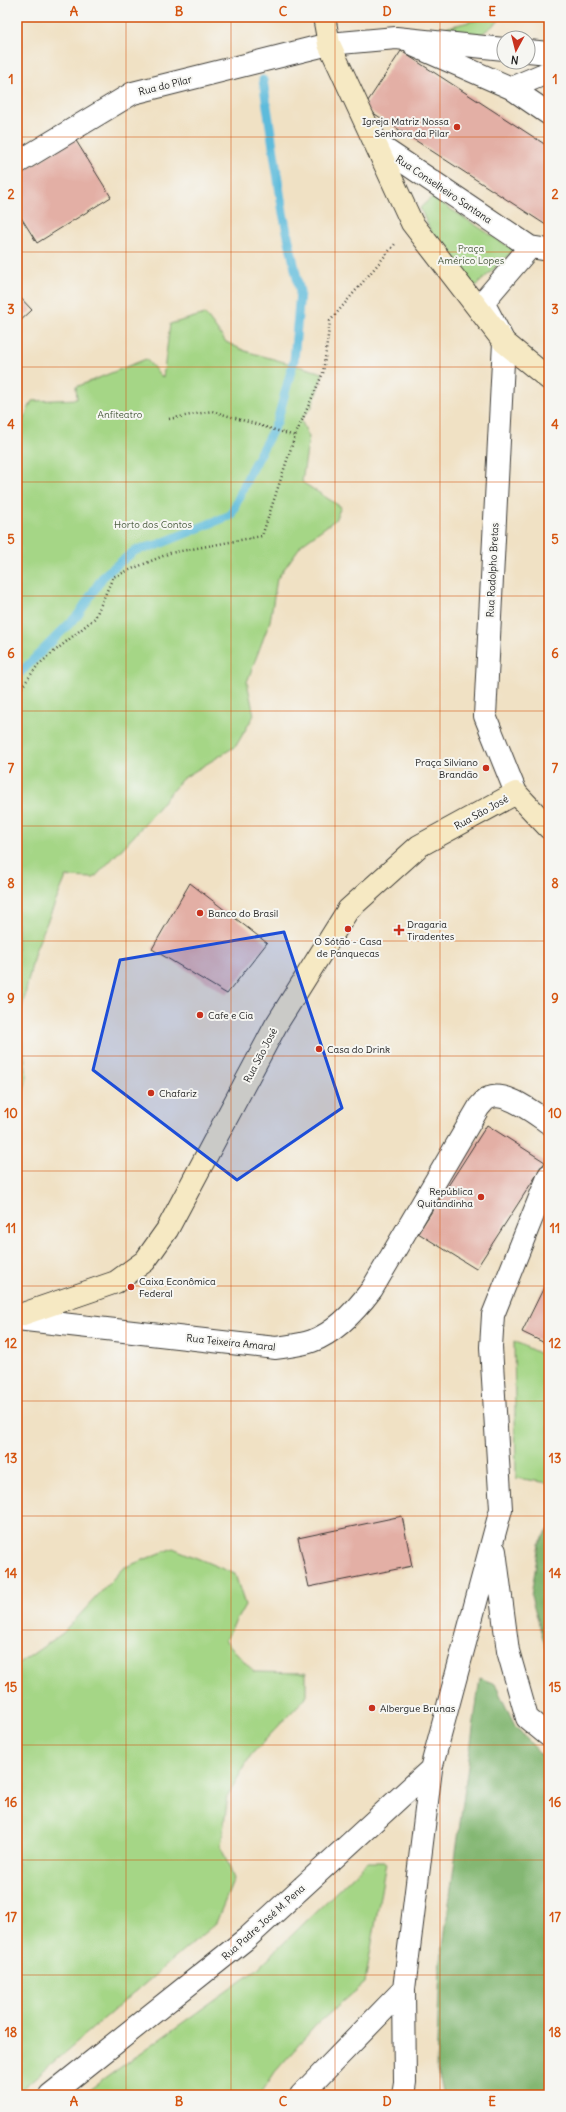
<svg xmlns="http://www.w3.org/2000/svg" width="566" height="2112" viewBox="0 0 566 2112" font-family="Delius,sans-serif">
	<style>
		.green { fill: #a5d686; stroke: #607951 }
		.forest { fill: #84b773; stroke: #506a48 }
		.lines { fill: none; stroke-linecap: round; stroke-linejoin: round }
		.stream { stroke: #5dbbdb; stroke-width: 9 }
		.building { fill: #e3afa5 }
		.street-casing { stroke: #3c3a35; stroke-width: 24 }
		.secondary-casing { stroke: #3c3a35; stroke-width: 24 }
		.path { stroke: #3c3a35; stroke-width: 2.5; stroke-dasharray: 1 3; stroke-linecap: butt }
		.street { stroke: #fff; stroke-width: 22 }
		.secondary { stroke: #f6e9c3; stroke-width: 22 }
		.marked { fill: #1d4ed8; fill-opacity: 0.2; stroke: #1d4ed8; stroke-width: 3; stroke-linejoin: round }
		.grid { fill: none; stroke: #d4530e; stroke-width: 1; stroke-opacity: 0.55 }
		.poi-dot { fill: #c8321e; stroke: #f6f6f2; stroke-width: 1.5 }
		.labels { text-anchor: middle; stroke-width: 4; stroke-linejoin: round; paint-order: stroke }
		.street-label { font-size: 10px; fill: #1c1c1c; stroke: #f6f6f2 }
		.poi-label { font-size: 10px; fill: #1c1c1c; stroke: #f6f6f2; text-anchor: start }
		.park-label { font-size: 10px; fill: #4c5d41; stroke: #f6f6f2 }
		.neatline { fill: none; stroke: #d4530e; stroke-width: 1.5 }
		.grid-label { font-size: 13px; text-anchor: middle; font-weight: bold; fill: #d4530e }
	</style>
	<rect width="100%" height="100%" fill="#f6f6f2"/>
	<filter id="ink" filterUnits="userSpaceOnUse"><feTurbulence type="fractalNoise" baseFrequency=".025" numOctaves="2"/><feDisplacementMap in="SourceGraphic" scale="8" xChannelSelector="R" yChannelSelector="G"/><feConvolveMatrix kernelMatrix="1 2 1 2 8 2 1 2 1" color-interpolation-filters="sRGB"/></filter>
	<filter id="wash" filterUnits="userSpaceOnUse"><feTurbulence type="fractalNoise" baseFrequency=".012" numOctaves="4" result="noise"/><feDisplacementMap in="SourceGraphic" scale="16" xChannelSelector="R" yChannelSelector="G"/><feGaussianBlur stdDeviation="0.9" result="paint"/><feColorMatrix in="noise" values="0 0 0 0 0 0 0 0 0 0 0 0 0 0 0 0 0 1.4 0 .05"/><feComposite in="paint" operator="in"/></filter>
	<g filter="url(#wash)">
		<rect width="100%" height="100%" fill="#f0e1c4"/>
		<path class="green" d="M489,17L499,21L463,48L436,30Z
			M432,197L514,250L462,299L420,208Z
			M205,314L226,342L245,351L323,373L312,407L301,420L309,437L302,482L341,507L335,520L302,544L277,579L270,621L247,682L254,715L236,746L182,779L135,835L94,878L66,877L35,951L20,1017L27,1077L17,1117V433L32,401L77,399L76,387L146,359L163,378L170,324Z
			M514,1341L549,1358V1483L516,1478Z
			M173,1548L235,1574L245,1605L225,1640L254,1672L306,1673V1697L251,1755L228,1795L221,1846L234,1879L216,1923L17,2093V1665L63,1633L123,1568Z
			M367,1862H386L365,1983L316,2025L275,2072L260,2095H82L256,1970Z"/>
		<path class="forest" d="M549,1529V1653L546,1649L531,1596L539,1544Z
			M480,1678L495,1684L515,1726L549,1763V2095H443L436,2067L440,1968Z"/>
		<g class="lines">
			<path class="stream" d="M17,676L78,615L104,575L136,550L157,545L231,515L251,470L277,422L294,360L300,292L283,213L263,80"/>
		</g>
		<g id="blocks">
			<path class="building" d="M401,51L549,147V227L364,107Z
				M75,139L111,197L37,243L17,211V175Z
				M17,294L32,310L17,324Z
				M190,883L267,943L227,994L152,949Z
				M487,1125L545,1162L476,1269L418,1233Z
				M549,1277V1345L522,1332Z
				M402,1516L412,1566L309,1587L298,1538Z"/>
		</g>
	</g>
	<g filter="url(#ink)">
		<use href="#blocks" fill-opacity="0" stroke="#3c3a35" stroke-width="1"/>
		<g class="lines">
			<defs>
				<path id="street" d="M415,46L511,88L549,114
					M528,51L549,53
					M511,88L549,72
					M373,135L377,144L530,247
					M17,163L133,93L329,44L396,38L504,49
					M516,793L485,716L504,342L483,302L530,247L549,250
					M17,1319L276,1348C288,1346 301,1345 312,1341C337,1332 357,1309 372,1289L479,1107C482,1104 485,1099 489,1098C506,1090 535,1114 549,1123
					M495,1551L508,1651L527,1718L549,1736
					M50,2095L246,1939L431,1769
					M301,2095L404,1989
					M403,2095L405,2082L404,1989L431,1769L501,1509L491,1347L493,1315L549,1175"/>
				<path id="secondary" d="M324,17L329,44L412,223L504,342L549,379
					M17,1316L116,1282L145,1261L167,1230L276,1025L348,910L419,846L516,793L549,828"/>
			</defs>
			<use href="#street" class="street-casing"/>
			<use href="#secondary" class="secondary-casing"/>
			<path class="path" d="M169,419L212,411L295,436
				M17,694L38,665L95,618L113,577L170,553L262,536L295,436L323,373L330,321L395,244"/>
			<use href="#street" class="street"/>
			<use href="#secondary" class="secondary"/>
		</g>
	</g>
	<path class="marked" d="M284,932L342,1108L237,1180L93,1070L120,960Z"/>
	<path class="grid" d="M126,17V2095M231,17V2095M335,17V2095M440,17V2095M17,137H549M17,252H549M17,367H549M17,482H549M17,596H549M17,711H549M17,826H549M17,941H549M17,1056H549M17,1171H549M17,1286H549M17,1401H549M17,1516H549M17,1630H549M17,1745H549M17,1860H549M17,1975H549"/>
	<g class="poi-dot">
		<circle cx="457" cy="127" r="4"/>
		<circle cx="486" cy="768" r="4"/>
		<circle cx="200" cy="913" r="4"/>
		<circle cx="348" cy="929" r="4"/>
		<path d="M397 924h4v4h4v4h-4v4h-4v-4h-4v-4h4z"/>
		<circle cx="200" cy="1015" r="4"/>
		<circle cx="319" cy="1049" r="4"/>
		<circle cx="151" cy="1093" r="4"/>
		<circle cx="481" cy="1197" r="4"/>
		<circle cx="131" cy="1287" r="4"/>
		<circle cx="372" cy="1708" r="4"/>
	</g>
	<g class="labels">
		<g class="street-label">
			<text transform="translate(165 85) rotate(-14)" y="4">Rua do Pilar</text>
			<text transform="translate(444 189) rotate(34)" y="4">Rua Conselheiro Santana</text>
			<text transform="translate(492 570) rotate(-87)" y="4">Rua Rodolpho Bretas</text>
			<text transform="translate(481 812) rotate(-29)" y="4">Rua São José</text>
			<text transform="translate(260 1055) rotate(-62)" y="4">Rua São José</text>
			<text transform="translate(231 1342) rotate(6)" y="4">Rua Teixeira Amaral</text>
			<text transform="translate(263 1922) rotate(-42)" y="4">Rua Padre José M. Pena</text>
		</g>
		<g class="poi-label">
			<text x="449" y="125" text-anchor="end">Igreja Matriz Nossa<tspan x="449" dy="12">Senhora da Pilar</tspan></text>
			<text x="478" y="766" text-anchor="end">Praça Silviano<tspan x="478" dy="12">Brandão</tspan></text>
			<text x="208" y="917">Banco do Brasil</text>
			<text x="407" y="928">Dragaria<tspan x="407" dy="12">Tiradentes</tspan></text>
			<text x="348" y="945" text-anchor="middle">O Sótão - Casa<tspan x="348" dy="12">de Panquecas</tspan></text>
			<text x="208" y="1019">Cafe e Cia</text>
			<text x="327" y="1053">Casa do Drink</text>
			<text x="159" y="1097">Chafariz</text>
			<text x="473" y="1195" text-anchor="end">República<tspan x="473" dy="12">Quitandinha</tspan></text>
			<text x="139" y="1285">Caixa Econômica<tspan x="139" dy="12">Federal</tspan></text>
			<text x="380" y="1712">Albergue Brunas</text>
		</g>
		<g class="park-label">
			<text x="471" y="252">Praça<tspan x="471" dy="12">Américo Lopes</tspan></text>
			<text x="120" y="418">Anfiteatro</text>
			<text x="153" y="528">Horto dos Contos</text>
		</g>
	</g>
	<rect width="566" height="2112" fill="none" stroke="#f6f6f2" stroke-width="44"/>
	<g transform="translate(516 50) rotate(187)"><circle r="19" fill="#f6f6f2" stroke="#9f9f9c"/>
	<path d="M0-3L7 15L0 10L-7 15Z" fill="#c8321e"/>
	<text y="-6" font-size="11" font-weight="bold" text-anchor="middle" fill="#1c1c1c">N</text>
	</g>
	<rect x="22" y="22" width="522" height="2068" class="neatline"/>
	<g class="grid-label">
		<text x="74" y="16">A</text>
		<text x="179" y="16">B</text>
		<text x="283" y="16">C</text>
		<text x="387" y="16">D</text>
		<text x="492" y="16">E</text>
		<text x="11" y="84">1</text>
		<text x="555" y="84">1</text>
		<text x="11" y="199">2</text>
		<text x="555" y="199">2</text>
		<text x="11" y="314">3</text>
		<text x="555" y="314">3</text>
		<text x="11" y="429">4</text>
		<text x="555" y="429">4</text>
		<text x="11" y="544">5</text>
		<text x="555" y="544">5</text>
		<text x="11" y="658">6</text>
		<text x="555" y="658">6</text>
		<text x="11" y="773">7</text>
		<text x="555" y="773">7</text>
		<text x="11" y="888">8</text>
		<text x="555" y="888">8</text>
		<text x="11" y="1003">9</text>
		<text x="555" y="1003">9</text>
		<text x="11" y="1118">10</text>
		<text x="555" y="1118">10</text>
		<text x="11" y="1233">11</text>
		<text x="555" y="1233">11</text>
		<text x="11" y="1348">12</text>
		<text x="555" y="1348">12</text>
		<text x="11" y="1463">13</text>
		<text x="555" y="1463">13</text>
		<text x="11" y="1578">14</text>
		<text x="555" y="1578">14</text>
		<text x="11" y="1692">15</text>
		<text x="555" y="1692">15</text>
		<text x="11" y="1807">16</text>
		<text x="555" y="1807">16</text>
		<text x="11" y="1922">17</text>
		<text x="555" y="1922">17</text>
		<text x="11" y="2037">18</text>
		<text x="555" y="2037">18</text>
		<text x="74" y="2106">A</text>
		<text x="179" y="2106">B</text>
		<text x="283" y="2106">C</text>
		<text x="387" y="2106">D</text>
		<text x="492" y="2106">E</text>
	</g>
</svg>
